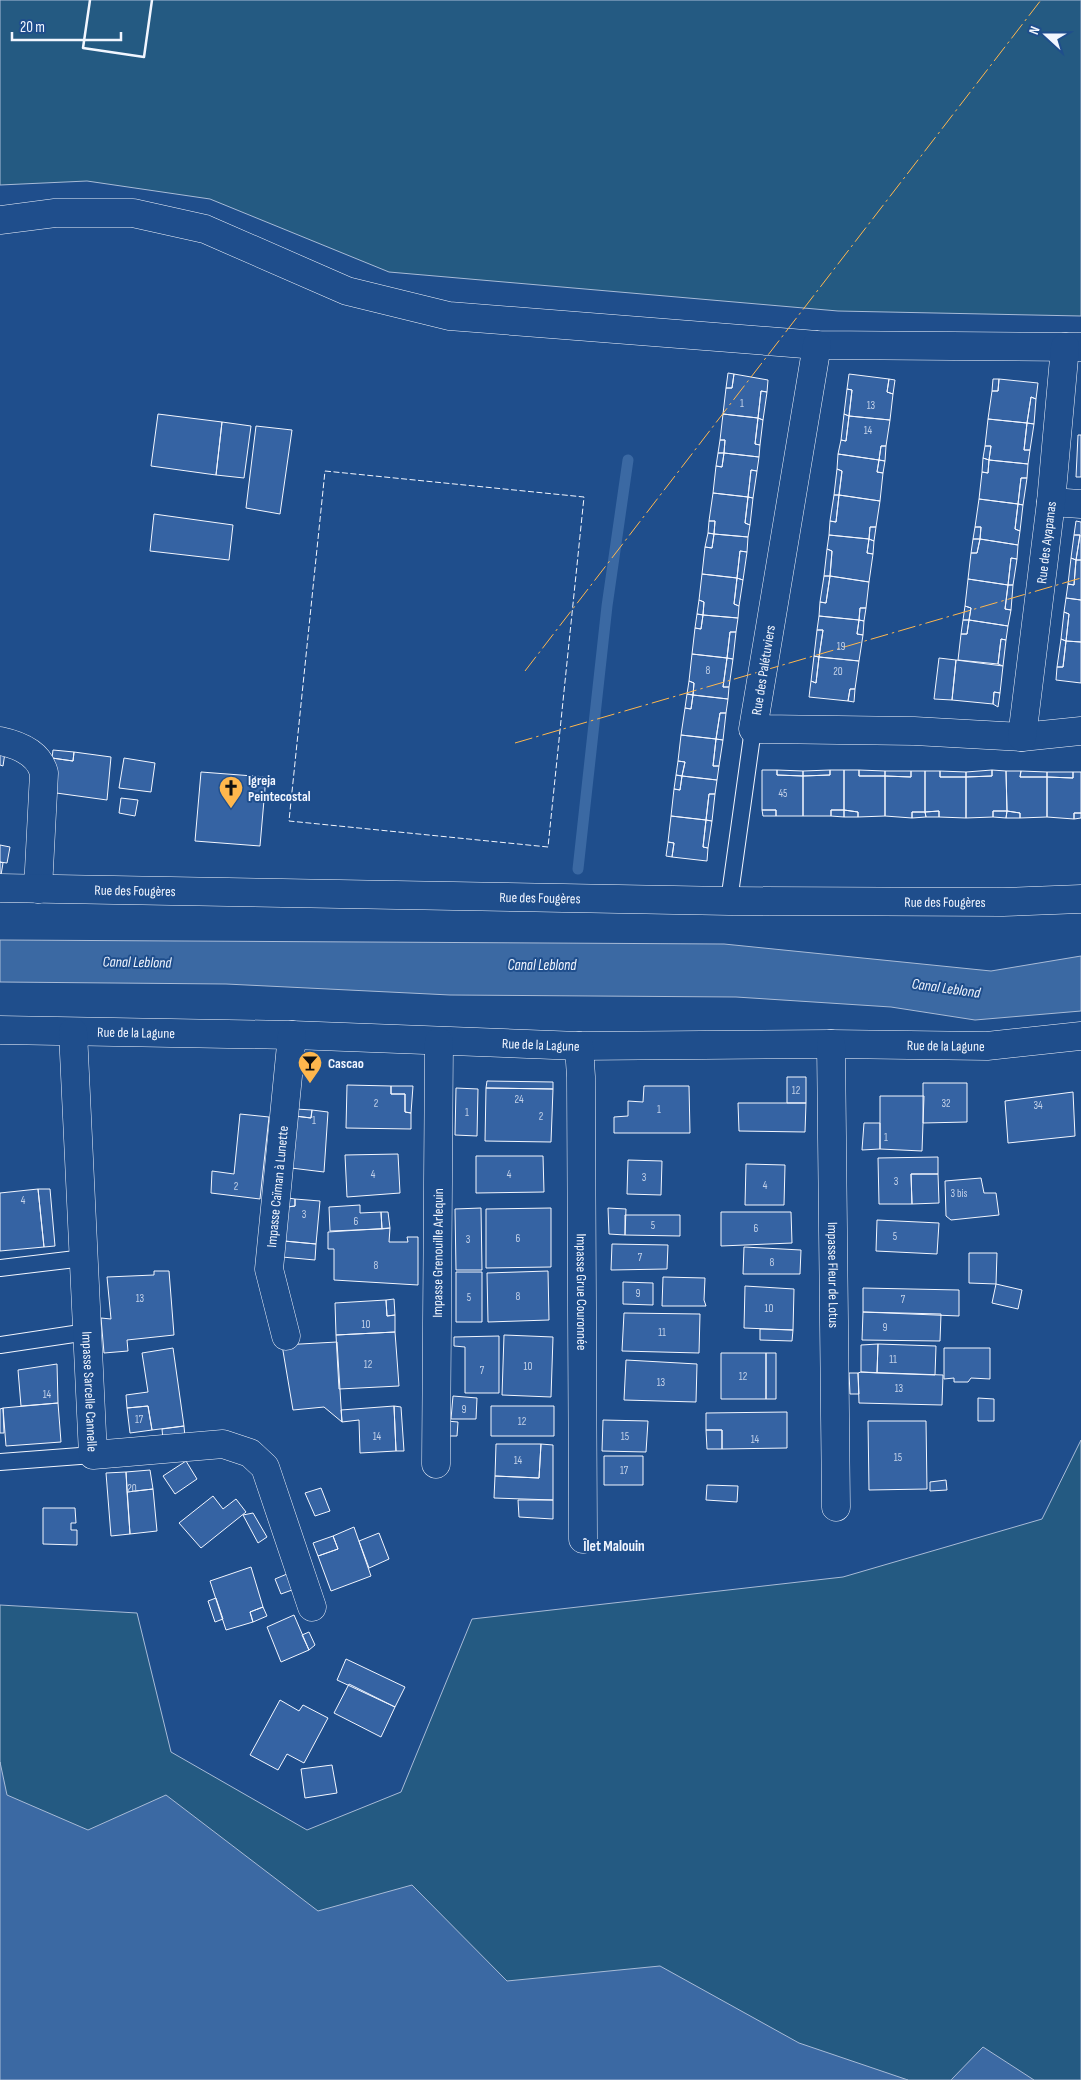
<svg xmlns="http://www.w3.org/2000/svg" width="1081" height="2080" viewBox="0 0 1081 2080" font-family="'Sofia Sans Condensed',sans-serif">
	<style>
		.green { fill: #245a82; stroke: #a8bbd7 }
		.water { fill: #3b69a3; stroke: #a8bbd7 }
		.lines { fill: none; stroke-linecap: round; stroke-linejoin: round }
		.stream { stroke: #3b69a3; stroke-width: 11 }
		.building { fill: #3563a3; stroke: #f2f6ff }
		.lane-casing { stroke: #f2f6ff; stroke-width: 18 }
		.street-casing { stroke: #f2f6ff; stroke-width: 29 }
		.lane { stroke: #1f4e8c; stroke-width: 16 }
		.street { stroke: #1f4e8c; stroke-width: 28 }
		.fence { stroke: #f2f6ff; stroke-width: 1; stroke-dasharray: 6 2.5; stroke-linecap: butt }
		.wall { stroke: #f2f6ff; stroke-width: 2.5 }
		.power { stroke: #ffb74d; stroke-width: 1; stroke-dasharray: 18 4 2.5 4; stroke-linecap: butt }
		.labels { text-anchor: middle; stroke-width: 4; stroke-linejoin: round; paint-order: stroke }
		.number-label { font-size: 11px; fill: #c3d1e8 }
		.street-label { font-size: 14px; fill: #f2f6ff; stroke: #1f4e8c }
		.poi-label { font-size: 14px; font-weight: bold; fill: #f2f6ff; stroke: #1f4e8c; text-anchor: start }
		.water-label { font-size: 15px; font-style: italic; fill: #f2f6ff; stroke: #1f4e8c }
		.neighbourhood-label { font-size: 15px; font-weight: bold; fill: #f2f6ff; stroke: #1f4e8c }
	</style>
	<rect width="100%" height="100%" fill="#1f4e8c"/>
	<path class="green" d="M0,0H1081V316L838,311L389,272L210,199L87,181L0,185Z
		M1081,1440V2080H0V1605L137,1613L171,1752L307,1830L401,1792L472,1619L843,1577L1042,1519Z"/>
	<path class="water" d="M0,940L724,944L991,971L1081,956V1011L975,1020L891,1007L736,997L450,995L226,984L0,982Z
		M0,1762L7,1795L88,1830L166,1795L318,1911L412,1885L507,1981L660,1966L799,2043L908,2080H0Z
		M983,2047L1034,2080H951Z"/>
	<g class="lines">
		<path class="stream" d="M578,869L607,606L628,460"/>
	</g>
	<path class="building" d="M728,373L734,374L732,388H726Z
		M734,374L768,380L767,392L761,391L758,418L723,414L726,388H732Z
		M849,374L889,379L887,392L893,394L890,420L849,416L852,390L847,389Z
		M889,379L895,380L893,394L887,392Z
		M993,379H999L998,391H992Z
		M999,379L1038,383L1036,399L1031,397L1027,423L988,419L992,391H998Z
		M847,389L852,390L849,416L844,414Z
		M761,391L767,392L763,420L758,418Z
		M1031,397L1036,399L1034,424L1027,423Z
		M158,414L222,422L216,475L151,466Z
		M723,414L758,418L755,444L760,445L759,457L724,453L725,440H720Z
		M844,414L849,416L846,441L841,440Z
		M849,416L890,420L886,446H881L879,460L838,454L841,440L846,441Z
		M758,418L763,420L760,445L755,444Z
		M988,419L1027,423L1024,450H1030L1028,464L989,460L991,446H985Z
		M222,422L251,426L244,478L216,475Z
		M1027,423L1034,424L1030,450H1024Z
		M256,426L292,430L280,514L246,508Z
		M1078,435H1081V477H1076Z
		M720,440H725L724,453H718Z
		M881,446H886L885,461L879,460Z
		M985,446H991L989,460L983,458Z
		M718,453H724L722,467L716,466Z
		M724,453L759,457L757,471L751,470L748,497L713,493L716,466L722,467Z
		M838,454L879,460L877,472L883,473L880,501L839,495L842,471L837,469Z
		M983,458L989,460L988,473L982,472Z
		M879,460L885,461L883,473L877,472Z
		M989,460L1028,464L1027,478H1021L1018,504L979,499L982,472L988,473Z
		M837,469L842,471L839,495H834Z
		M751,470L757,471L753,498L748,497Z
		M1021,478H1027L1023,505L1018,504Z
		M713,493L748,497L745,523L750,525L748,537L714,534L715,521H709Z
		M834,495H839L836,522L830,521Z
		M839,495L880,501L876,527H870L869,539L829,535L830,521L836,522Z
		M748,497L753,498L750,525L745,523Z
		M979,499L1018,504L1015,529L1020,531L1018,545L980,539L981,527H975Z
		M1018,504L1023,505L1020,531L1015,529Z
		M154,514L233,525L229,560L150,551Z
		M709,521H715L714,534L708,533Z
		M1076,521L1081,522V560H1076L1080,535H1074Z
		M870,527H876L874,541L869,539Z
		M975,527H981L980,539H973Z
		M708,533L714,534L712,548L705,547Z
		M714,534L748,537L747,552L740,551L737,578L702,574L705,547L712,548Z
		M829,535L869,539L867,553L873,554L869,582L830,576L832,551L827,549Z
		M1074,535H1080L1076,560L1071,558Z
		M869,539L874,541L873,554L867,553Z
		M973,539H980L977,553H971Z
		M980,539L1018,545L1017,559L1011,558L1008,585L968,579L971,553H977Z
		M827,549L832,551L830,576H824Z
		M740,551L747,552L743,580L737,578Z
		M1011,558L1017,559L1013,585H1008Z
		M1071,558L1076,560L1074,585L1068,584Z
		M1076,560H1081V600L1066,598L1068,584L1074,585Z
		M702,574L737,578L734,604L739,606L738,618L703,615L704,602L699,600Z
		M824,576H830L826,603L820,602Z
		M830,576L869,582L866,608H860L859,620L819,616L820,602L826,603Z
		M737,578L743,580L739,606L734,604Z
		M968,579L1008,585L1005,609L1011,610L1008,626L969,620L971,608L965,606Z
		M1008,585H1013L1011,610L1005,609Z
		M1066,598L1081,600V642L1066,641L1069,614L1064,612Z
		M699,600L704,602L703,615L697,614Z
		M965,606L971,608L969,620H963Z
		M860,608H866L864,621L859,620Z
		M1064,612L1069,614L1066,641L1061,639Z
		M697,614L703,615L701,629L695,628Z
		M703,615L738,618L736,632H730L727,658L692,654L695,628L701,629Z
		M819,616L859,620L857,634L863,635L859,661L819,657L823,630H817Z
		M859,620L864,621L863,635L857,634Z
		M963,620H969L967,634H961Z
		M969,620L1008,626L1006,640L1001,639L998,664L958,660L961,634H967Z
		M817,630H823L819,657L814,656Z
		M730,632H736L733,659L727,658Z
		M1001,639L1006,640L1003,666L998,664Z
		M1061,639L1066,641L1063,667H1057Z
		M1066,641L1081,642V683L1056,680L1057,667H1063Z
		M692,654L727,658L723,687H729L728,699L693,695L694,683L689,681Z
		M814,656L819,657L816,683L811,681Z
		M819,657L859,661L855,689H850L848,701L809,697L811,681L816,683Z
		M727,658L733,659L729,687H723Z
		M939,658L956,660L952,700L934,699Z
		M956,660L1003,666L1000,693L994,692L993,704L952,700Z
		M689,681L694,683L693,695L687,694Z
		M850,689H855L854,702L848,701Z
		M994,692L1000,693L998,707L993,704Z
		M687,694L693,695L691,709L685,708Z
		M693,695L728,699L726,713H720L716,739L681,735L685,708L691,709Z
		M720,713H726L723,740L716,739Z
		M681,735L716,739L713,766H719L717,780L682,776L685,762L678,761Z
		M716,739L723,740L719,766H713Z
		M0,746H6L3,766L0,765Z
		M53,750L74,752L73,761L52,758Z
		M74,752L111,757L107,800L49,792L52,758L73,761Z
		M124,758L155,763L151,792L119,788Z
		M678,761L685,762L682,776L676,775Z
		M762,770H777V775L803,776V816H776V810H762Z
		M777,770L803,771V776L777,775Z
		M830,770H844V810H831V816H803V776L830,775Z
		M830,770V775L803,776V771Z
		M844,770H859V776H885V816L858,817V812L844,810Z
		M859,770L885,771V776H859Z
		M992,770V776L966,777V772Z
		M992,770L1006,771L1007,811H993V817L966,818V777L992,776Z
		M885,771H911V777L885,776Z
		M911,771H925V812H912V818L885,816V776L911,777Z
		M925,771H940V777H966V818L939,817V811L925,812Z
		M940,771L966,772V777H940Z
		M1006,771H1021L1020,777H1047V817L1020,818V813L1007,811Z
		M1021,771L1047,772V777H1020Z
		M201,772L266,777L260,846L195,841Z
		M1047,772H1073V778L1047,777Z
		M1073,772H1081V813H1074V819L1047,817V777L1073,778Z
		M676,775L682,776L680,790L674,789Z
		M682,776L717,780L715,794H709L706,820L671,816L674,789L680,790Z
		M709,794H715L712,821L706,820Z
		M121,798L138,800L135,816L119,813Z
		M762,810H776V816H763Z
		M831,810H844V817L831,816Z
		M844,810L858,812V817H844Z
		M939,811V817H926L925,812Z
		M993,811H1007L1006,818L993,817Z
		M1007,811L1020,813V818H1006Z
		M912,812H925L926,817L912,818Z
		M1074,813H1081V818L1074,819Z
		M671,816L706,820L703,847L708,848L707,861L672,857L674,843L668,842Z
		M706,820L712,821L708,848L703,847Z
		M668,842L674,843L672,857L666,856Z
		M0,845L10,847L7,863L0,862Z
		M0,862L3,863L1,875H0Z
		M787,1077H806V1103H787Z
		M487,1081L553,1082V1089L486,1088Z
		M923,1083H967V1122L923,1123Z
		M347,1085L391,1086V1094H405V1112L411,1113V1129L346,1128Z
		M391,1086H413L411,1113L405,1112V1094H391Z
		M644,1086H689L690,1133H614V1117L628,1116V1101L643,1102Z
		M456,1088L478,1089L477,1136L455,1135Z
		M486,1088L553,1089L551,1142L485,1141Z
		M1073,1092L1075,1136L1008,1143L1005,1101Z
		M880,1096H924L922,1151L880,1149Z
		M738,1103H806L805,1132L739,1131Z
		M296,1109L312,1110L311,1118L295,1116Z
		M312,1110L328,1112L324,1172L291,1168L295,1116L311,1118Z
		M240,1114L269,1117L260,1199L211,1193L212,1171L234,1174Z
		M864,1123H880V1149L862,1150Z
		M398,1154L400,1193L347,1197L345,1155Z
		M476,1156H543L544,1192L476,1193Z
		M938,1157V1174H911L912,1204H879L878,1158Z
		M628,1160L662,1161L661,1195L627,1194Z
		M746,1164L785,1165L784,1205H745Z
		M911,1174H938L939,1203L912,1204Z
		M981,1178L984,1193H996L999,1215L951,1220L946,1216L945,1181Z
		M38,1189L44,1247L0,1251V1193Z
		M38,1189H50L55,1246L44,1247Z
		M288,1198L295,1199V1206L287,1207Z
		M295,1199L320,1201L316,1244L284,1241L287,1207L295,1206Z
		M360,1205V1213L381,1212L382,1229L330,1231L329,1207Z
		M481,1208L482,1270H456L455,1209Z
		M551,1208V1267L486,1268V1209Z
		M608,1208L626,1209L625,1235L609,1234Z
		M381,1212H388L390,1228L382,1229Z
		M721,1212H791L792,1243L721,1246Z
		M625,1215H680V1236L625,1235Z
		M877,1220L939,1223L937,1254L876,1251Z
		M390,1228L389,1242H408L407,1237H418V1285L334,1280V1249H328V1232Z
		M284,1241L316,1244L315,1260L282,1257Z
		M612,1244L668,1245L667,1269L611,1270Z
		M744,1247L801,1250L800,1274H743Z
		M969,1253H997L996,1284L969,1283Z
		M154,1271H169L174,1335L127,1340L128,1351L104,1353L101,1318L111,1319L107,1277L154,1275Z
		M548,1271L549,1320L488,1322L487,1273Z
		M456,1272H482V1322H456Z
		M663,1277L705,1278L704,1300L706,1306H662Z
		M623,1282L653,1283V1305L623,1304Z
		M996,1284L1022,1290L1018,1309L992,1303Z
		M745,1286L794,1289L793,1330L744,1328Z
		M863,1288L959,1290V1316L863,1312Z
		M394,1299L395,1315L387,1316L386,1300Z
		M386,1300L387,1316L395,1315V1332L336,1335L335,1303Z
		M863,1312L941,1314L940,1341L862,1340Z
		M624,1313L700,1314L699,1353L622,1351Z
		M760,1329L793,1330L792,1341L760,1340Z
		M395,1332L399,1386L339,1389L336,1335Z
		M504,1335L553,1337L551,1397L502,1395Z
		M499,1336V1393H465V1347L454,1346V1337Z
		M337,1342L342,1422L324,1407L293,1410L282,1345Z
		M878,1344L877,1373L861,1372V1345Z
		M878,1344L936,1346L935,1375L877,1373Z
		M173,1348L184,1426L152,1430L148,1406L127,1408L126,1395L148,1392L142,1353Z
		M944,1348H990V1379L971,1378L968,1382H954V1378L944,1379Z
		M721,1353H766V1399H721Z
		M766,1353H776V1399H766Z
		M626,1360L697,1364L696,1402L624,1400Z
		M57,1364L58,1403L21,1406L18,1370Z
		M861,1372L943,1375L942,1405L859,1403L858,1373Z
		M849,1373H858L859,1394H850Z
		M453,1396L477,1398L476,1419H451Z
		M978,1398L994,1399V1421H978Z
		M58,1403L61,1442L6,1446L3,1408Z
		M148,1406L152,1430L130,1433L127,1408Z
		M394,1406L401,1407L404,1451H396Z
		M394,1406L396,1451L360,1453L359,1420L342,1422L341,1410Z
		M491,1406H554V1436H491Z
		M3,1408L4,1433H0V1409Z
		M787,1412V1448L722,1449V1430H706V1413Z
		M603,1420L648,1421L646,1452L602,1451Z
		M447,1421L458,1422L457,1436H446Z
		M868,1421H926L927,1489L869,1490Z
		M184,1426L185,1437L163,1440L162,1429Z
		M706,1430H722V1449H707Z
		M496,1444H541L539,1478L495,1476Z
		M541,1444L553,1445V1500L494,1498L495,1476L539,1478Z
		M604,1456H643V1485H604Z
		M186,1461L197,1479L175,1494L163,1476Z
		M150,1470L153,1489L127,1492L126,1472Z
		M126,1472L130,1534L111,1536L106,1473Z
		M946,1480L947,1490L930,1491V1482Z
		M707,1485L738,1486L737,1502L706,1500Z
		M321,1488L330,1511L315,1516L305,1493Z
		M153,1489L157,1531L130,1534L127,1492Z
		M213,1496L223,1509L236,1499L246,1512L201,1548L179,1523Z
		M518,1500H553V1519L519,1517Z
		M43,1508H75L76,1523H71V1530H77V1545L43,1544Z
		M253,1513L267,1537L258,1543L243,1515Z
		M354,1527L371,1576L331,1591L318,1556L338,1549L333,1536Z
		M379,1533L389,1559L369,1568L359,1541Z
		M333,1536L338,1549L318,1556L313,1543Z
		M251,1567L263,1607L250,1612L253,1622L226,1630L210,1581Z
		M287,1574L292,1590L281,1594L275,1579Z
		M216,1598L223,1619L215,1622L208,1601Z
		M263,1607L267,1616L253,1622L250,1612Z
		M294,1615L309,1650L281,1662L267,1627Z
		M309,1632L315,1645L309,1650L302,1635Z
		M346,1659L405,1687L395,1707L337,1680Z
		M349,1684L395,1707L381,1737L334,1713Z
		M280,1700L299,1711L303,1705L328,1718L304,1763L287,1754L278,1770L250,1755Z
		M332,1765L337,1793L305,1798L301,1769Z"/>
	<g class="lines">
		<defs>
			<path id="lane" d="M729,901L753,729
				M0,1268L84,1258
				M0,1345L87,1332
				M0,1462L93,1455"/>
			<g id="street">
				<path d="M0,220L55,213H133L205,229L347,291L449,316L817,345L1081,347"/>
				<path d="M817,345L753,729L914,731L1022,737L1081,731"/>
				<path d="M1051,502L1081,504"/>
				<path id="s1" d="M1022,737L1051,502L1065,347"/>
				<path d="M0,741C19,745 39,753 44,773L38,889"/>
				<path id="s2" d="M0,888L729,901L1003,902L1081,899"/>
				<path id="s3" d="M0,1030L292,1035L579,1046L831,1044L987,1046L1081,1036"/>
				<path id="s4" d="M73,1032L93,1455L223,1444L250,1453L265,1467L312,1607"/>
				<path id="s5" d="M831,1044L836,1507"/>
				<path id="s6" d="M579,1046L581,1077L583,1539"/>
				<path id="s7" d="M286,1336L269,1269L292,1035"/>
				<path id="s8" d="M436,1464L439,1042"/>
			</g>
		</defs>
		<use href="#lane" class="lane-casing"/>
		<use href="#street" class="street-casing"/>
		<use href="#lane" class="lane"/>
		<use href="#street" class="street"/>
		<path class="fence" d="M325,471L584,497L548,847L289,821Z"/>
		<path class="wall" d="M90,0L83,48L144,57L152,0"/>
		<path class="power" d="M525,671L1041,0
			M515,743L1081,578"/>
	</g>
	<defs>
		<symbol id="church-pin" viewBox="-11 -11 22 30"><path d="M0 17L-7.5 6A9.5 9.5 0 1 1 7.5 6Z" fill="#ffb74d" stroke="#1f4e8c"/><path d="M-1.2-6h2.4v3.5h3.3v2.4h-3.3V6h-2.4V-.1h-3.3v-2.4h3.3Z" fill="#111"/></symbol>
		<symbol id="bar-pin" viewBox="-11 -11 22 30"><path d="M0 17L-7.5 6A9.5 9.5 0 1 1 7.5 6Z" fill="#ffb74d" stroke="#1f4e8c"/><path d="M-6-5H6L.8 .8V4.5H3.5V6h-7V4.5H-.8V.8Z" fill="#111"/></symbol>
	</defs>
	<g fill-rule="evenodd">
		<use href="#church-pin" x="217" y="774" width="28" height="38"/>
		<use href="#bar-pin" x="296" y="1049" width="28" height="38"/>
	</g>
	<g class="labels">
		<g class="number-label">
			<text x="742" y="407">1</text>
			<text x="871" y="409">13</text>
			<text x="868" y="434">14</text>
			<text x="841" y="650">19</text>
			<text x="708" y="674">8</text>
			<text x="838" y="675">20</text>
			<text x="783" y="797">45</text>
			<text x="796" y="1094">12</text>
			<text x="519" y="1103">24</text>
			<text x="376" y="1107">2</text>
			<text x="946" y="1107">32</text>
			<text x="1038" y="1109">34</text>
			<text x="659" y="1113">1</text>
			<text x="467" y="1116">1</text>
			<text x="541" y="1120">2</text>
			<text x="314" y="1124">1</text>
			<text x="886" y="1141">1</text>
			<text x="373" y="1178">4</text>
			<text x="509" y="1178">4</text>
			<text x="644" y="1181">3</text>
			<text x="896" y="1185">3</text>
			<text x="765" y="1189">4</text>
			<text x="236" y="1190">2</text>
			<text x="959" y="1197">3 bis</text>
			<text x="23" y="1204">4</text>
			<text x="304" y="1218">3</text>
			<text x="356" y="1225">6</text>
			<text x="653" y="1229">5</text>
			<text x="756" y="1232">6</text>
			<text x="895" y="1240">5</text>
			<text x="518" y="1242">6</text>
			<text x="468" y="1243">3</text>
			<text x="640" y="1261">7</text>
			<text x="772" y="1266">8</text>
			<text x="376" y="1269">8</text>
			<text x="638" y="1297">9</text>
			<text x="518" y="1300">8</text>
			<text x="469" y="1301">5</text>
			<text x="140" y="1302">13</text>
			<text x="903" y="1303">7</text>
			<text x="769" y="1312">10</text>
			<text x="366" y="1328">10</text>
			<text x="885" y="1331">9</text>
			<text x="662" y="1336">11</text>
			<text x="893" y="1363">11</text>
			<text x="368" y="1368">12</text>
			<text x="528" y="1370">10</text>
			<text x="482" y="1374">7</text>
			<text x="743" y="1380">12</text>
			<text x="661" y="1386">13</text>
			<text x="899" y="1392">13</text>
			<text x="47" y="1398">14</text>
			<text x="464" y="1413">9</text>
			<text x="139" y="1423">17</text>
			<text x="522" y="1425">12</text>
			<text x="377" y="1440">14</text>
			<text x="625" y="1440">15</text>
			<text x="755" y="1443">14</text>
			<text x="898" y="1461">15</text>
			<text x="518" y="1464">14</text>
			<text x="624" y="1474">17</text>
			<text x="132" y="1492">20</text>
		</g>
		<g class="street-label">
			<text dy="5" stroke="none"><textPath href="#s1" startOffset="196">Rue des Ayapanas</textPath></text>
			<text transform="translate(763 670) rotate(-81)" y="5">Rue des Palétuviers</text>
			<text dy="5" stroke="none"><textPath href="#s2" startOffset="135">Rue des Fougères</textPath></text>
			<text dy="5" stroke="none"><textPath href="#s2" startOffset="540">Rue des Fougères</textPath></text>
			<text dy="5" stroke="none"><textPath href="#s2" startOffset="945">Rue des Fougères</textPath></text>
			<text dy="5" stroke="none"><textPath href="#s3" startOffset="136">Rue de la Lagune</textPath></text>
			<text dy="5" stroke="none"><textPath href="#s3" startOffset="541">Rue de la Lagune</textPath></text>
			<text dy="5" stroke="none"><textPath href="#s3" startOffset="946">Rue de la Lagune</textPath></text>
			<text dy="5" stroke="none"><textPath href="#s7" startOffset="152">Impasse Caïman à Lunette</textPath></text>
			<text dy="5" stroke="none"><textPath href="#s8" startOffset="211">Impasse Grenouille Arlequin</textPath></text>
			<text dy="5" stroke="none"><textPath href="#s5" startOffset="231">Impasse Fleur de Lotus</textPath></text>
			<text dy="5" stroke="none"><textPath href="#s6" startOffset="246">Impasse Grue Couronnée</textPath></text>
			<text dy="5" stroke="none"><textPath href="#s4" startOffset="360">Impasse Sarcelle Cannelle</textPath></text>
		</g>
		<g class="poi-label">
			<text x="248" y="785">Igreja<tspan x="248" dy="16">Peintecostal</tspan></text>
			<text x="328" y="1068">Cascao</text>
		</g>
		<g class="water-label">
			<text transform="translate(137 962) rotate(1)" y="5">Canal Leblond</text>
			<text x="542" y="970">Canal Leblond</text>
			<text transform="translate(946 988) rotate(8)" y="5">Canal Leblond</text>
		</g>
		<g class="neighbourhood-label">
			<text x="614" y="1551">Îlet Malouin</text>
		</g>
	</g>
	<g transform="translate(1046 35) rotate(291)" stroke="#1f4e8c" stroke-width="4" paint-order="stroke">
	<path d="M0-4L9 19L0 12L-9 19Z" fill="#f2f6ff"/>
	<text y="-8" font-size="14" font-weight="bold" text-anchor="middle" fill="#f2f6ff">N</text>
	</g>
	<path d="M12 32v8h109v-8" fill="none" stroke="#f2f6ff" stroke-width="2.5"/>
	<text x="20" y="32" font-size="15" fill="#f2f6ff" stroke="#1f4e8c" stroke-width="4" paint-order="stroke">20 m</text>
</svg>
